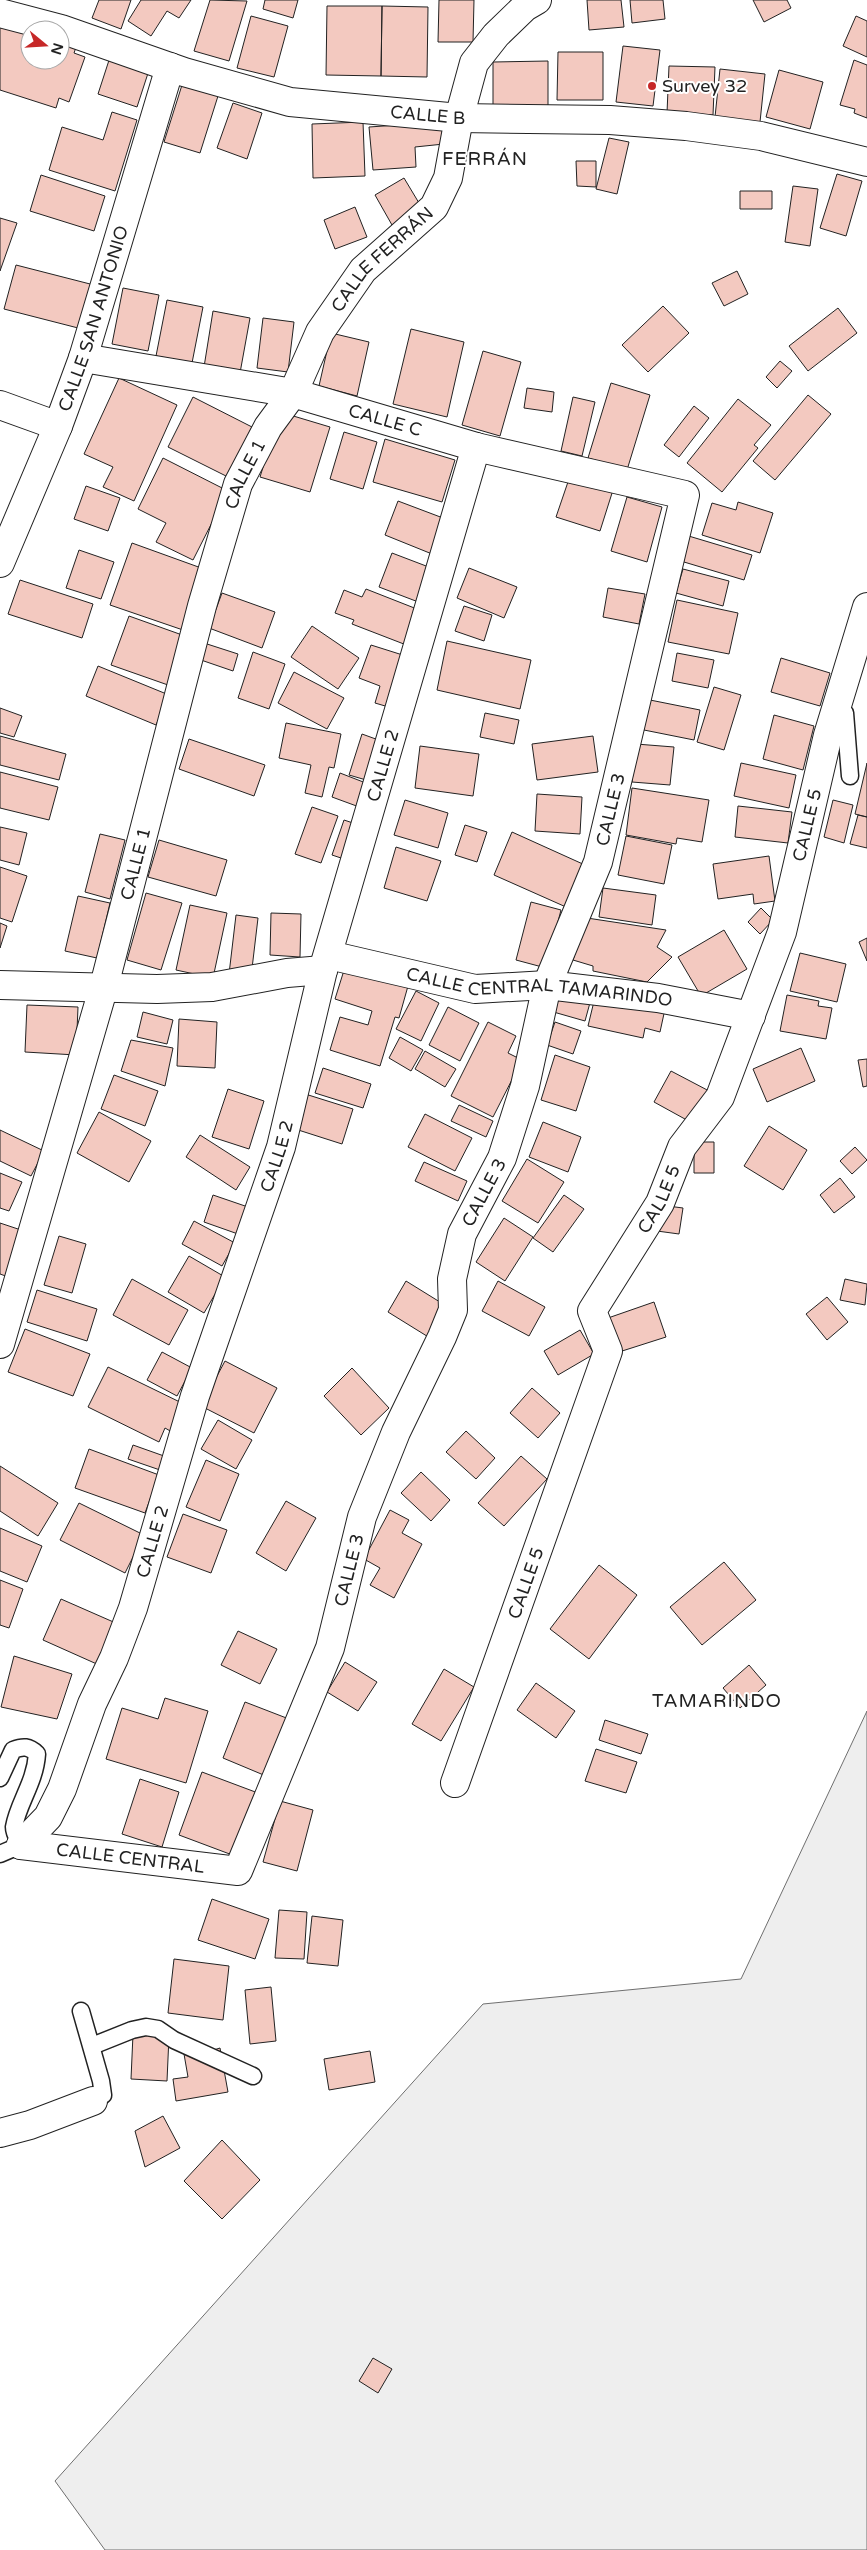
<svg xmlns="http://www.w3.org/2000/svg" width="867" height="2550" viewBox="0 0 867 2550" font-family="'Varela Round',sans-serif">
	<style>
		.green { fill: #eee; stroke: #6f6f6f }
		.building { fill: #f3c9c0; stroke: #222 }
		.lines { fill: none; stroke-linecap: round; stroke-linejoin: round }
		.service-casing { stroke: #222; stroke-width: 19 }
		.minor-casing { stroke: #222; stroke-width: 30 }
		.service { stroke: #fff; stroke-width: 16 }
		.minor { stroke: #fff; stroke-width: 28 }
		.poi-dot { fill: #c62828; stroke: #fff; stroke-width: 2 }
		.labels { text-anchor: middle; stroke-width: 4; stroke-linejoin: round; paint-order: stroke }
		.poi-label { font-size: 18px; fill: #222; stroke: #fff; text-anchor: start }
		.street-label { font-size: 18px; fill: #222; stroke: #fff }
		.neighbourhood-label { font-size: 19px; letter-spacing: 1px; fill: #222; stroke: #fff }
	</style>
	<rect width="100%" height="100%" fill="#fff"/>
	<path class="green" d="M867,1711V2550H105L55,2481L483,2004L741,1979Z"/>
	<path class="building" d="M99,0H131L121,29L92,18Z
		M141,0H191L179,18L167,11L151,36L128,21Z
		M210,0L247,1L229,61L194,51Z
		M265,0H298L293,18L263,9Z
		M439,0H474L473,42H438Z
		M587,0H621L624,27L589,30Z
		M630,0H663L665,19L632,23Z
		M753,0H787L791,8L764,22Z
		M327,6H382L381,76L326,75Z
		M382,6L428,7L427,77L381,76Z
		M251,16L288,26L274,77L237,68Z
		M856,16L867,21V57L843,46Z
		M0,19L30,35V60H60V33L79,39L74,53L85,57L69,102L59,98L56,108L0,90Z
		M623,46L660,50L653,106L616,102Z
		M112,51L151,64L137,107L98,94Z
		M558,52H603V100H557Z
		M854,60L867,65V118L854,113L855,109L840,105Z
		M548,61V110H493V62Z
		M669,66L715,67L713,115L667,113Z
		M720,69L765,74L760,122L715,117Z
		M779,70L823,82L810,129L766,117Z
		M182,85L218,96L200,153L164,142Z
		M233,103L262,113L247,159L217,148Z
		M112,112L137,120L115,191L49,170L62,127L103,140Z
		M363,122L365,176L313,178L312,124Z
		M442,122L444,144L415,147L416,167L373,170L369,127Z
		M609,138L629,142L617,194L596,189Z
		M576,161H596V187L577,186Z
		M837,174L862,181L846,236L820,228Z
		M41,175L105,196L94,231L30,211Z
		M404,178L422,208L392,225L375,195Z
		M793,186L818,189L810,246L785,242Z
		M740,191H772V209H740Z
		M355,207L367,237L335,249L324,220Z
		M0,218L17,223L0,271Z
		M16,265L94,285L82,329L4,309Z
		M737,271L748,294L724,306L712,283Z
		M123,288L159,295L148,351L112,344Z
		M167,300L203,307L192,363L156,356Z
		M663,306L689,333L648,372L622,345Z
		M838,308L857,333L808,371L789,346Z
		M213,311L250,318L240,373L204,367Z
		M263,318L294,322L288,372L257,368Z
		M411,329L464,342L447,417L393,404Z
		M331,333L369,342L357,396L319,386Z
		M483,351L521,362L500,436L462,425Z
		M780,361L792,371L777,388L766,377Z
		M119,378L177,405L134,501L103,487L113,467L84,454Z
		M611,383L650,395L627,470L588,458Z
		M527,388L554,392L552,412L524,408Z
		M808,395L831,414L775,480L753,461Z
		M193,397L252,427L228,477L168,447Z
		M573,397L595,402L582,456L561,451Z
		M738,399L771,425L754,445L758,448L722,492L687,463Z
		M694,406L709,418L679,457L664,445Z
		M280,412L330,427L310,492L260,477Z
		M344,432L377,442L363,489L330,479Z
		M385,439L455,460L442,502L373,482Z
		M163,458L228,491L193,560L156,542L166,523L138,509Z
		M570,476L613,490L600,531L556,517Z
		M86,486L120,498L108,531L74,519Z
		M627,497L662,507L647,562L611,551Z
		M398,501L451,521L437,556L385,535Z
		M738,502L773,513L760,553L702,535L712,503L736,510Z
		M682,534L752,555L744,580L674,559Z
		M132,543L204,569L183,630L110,605Z
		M79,550L114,562L101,599L66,588Z
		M392,553L434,569L421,603L379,587Z
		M469,568L517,587L504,618L457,598Z
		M683,569L729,581L723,606L676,593Z
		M20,580L93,604L82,638L8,614Z
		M608,588L645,594L639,624L603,617Z
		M366,589L422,611L409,646L352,624L354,620L335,613L344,590L362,597Z
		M222,593L275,612L262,648L209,628Z
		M677,600L738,613L729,654L668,642Z
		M464,606L492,615L484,641L455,631Z
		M129,616L185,636L168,685L111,665Z
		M312,626L359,658L338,689L291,657Z
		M447,641L531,660L520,709L437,690Z
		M204,643L238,654L233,671L198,659Z
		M371,645L409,657L392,708L375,703L380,686L359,678Z
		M253,652L285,664L269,709L238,698Z
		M677,653L714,660L708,688L672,681Z
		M781,658L830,673L820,706L771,692Z
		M98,666L169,695L156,725L86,696Z
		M294,672L344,698L327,729L278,703Z
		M714,687L741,695L724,750L697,742Z
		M645,699L700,710L694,740L639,729Z
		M0,708L22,716L14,737L0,733Z
		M485,713L519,720L514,744L480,737Z
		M774,715L814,726L803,770L763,759Z
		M286,723L341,734L334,768L329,767L322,797L305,793L311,765L279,758Z
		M362,734L384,742L373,782L349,775Z
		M0,736L66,754L59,780L0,765Z
		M593,736L598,772L537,780L532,744Z
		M189,739L265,765L254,796L179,769Z
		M636,744L674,747L670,785L632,782Z
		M420,746L479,754L473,796L415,788Z
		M741,763L796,775L789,808L734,796Z
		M867,763V817L855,814Z
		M0,772L58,787L49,820L0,808Z
		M340,773L371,785L362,808L332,797Z
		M632,788L709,800L702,842L677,838L676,844L626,835Z
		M537,794L582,797L580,834L535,831Z
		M405,800L448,813L438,848L394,835Z
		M833,800L853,805L844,843L824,837Z
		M738,806L792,812L788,843L735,837Z
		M312,807L338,816L321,863L295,854Z
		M858,815L867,817V848L850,844Z
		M344,820L362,826L350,861L332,855Z
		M465,825L487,832L477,862L455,855Z
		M0,827L27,833L19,865L0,860Z
		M512,832L585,865L566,907L494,875Z
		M100,834L125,840L110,899L85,892Z
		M626,836L672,845L664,884L618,875Z
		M159,840L227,860L216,896L148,877Z
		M396,847L441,861L427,901L384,888Z
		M769,856L775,901L754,904L753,894L718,899L713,864Z
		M0,867L27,876L12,922L0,918Z
		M603,888L656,895L652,925L599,917Z
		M146,893L182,903L161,970L127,960Z
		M78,896L110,903L97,958L65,951Z
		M531,902L561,910L546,968L516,960Z
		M190,905L227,913L213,978L176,970Z
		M761,908L773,920L760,934L748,922Z
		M271,913L301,914L300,957L270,955Z
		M236,915L258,918L251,977L229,974Z
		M587,918L666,930L657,947L672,957L647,982L593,971V966L573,960Z
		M0,923L7,926L0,948Z
		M724,930L747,969L701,996L678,957Z
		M867,938V961L859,942Z
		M800,953L846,964L837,1002L790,991Z
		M345,967L408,986L399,1018L395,1017L380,1066L330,1050L340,1017L368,1025L372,1011L335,999Z
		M556,989L591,999L585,1021L550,1011Z
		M416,991L439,1003L421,1041L396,1029Z
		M596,993L665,1009L660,1032L645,1028L643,1038L588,1026Z
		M787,995L819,1001L818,1006L832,1008L826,1039L780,1031Z
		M27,1005L78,1007L76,1055L25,1052Z
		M448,1007L479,1023L460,1061L429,1045Z
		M143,1012L173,1020L167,1044L137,1037Z
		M179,1019L217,1022L215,1068L177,1066Z
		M488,1022L516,1036L508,1053L522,1060L493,1117L451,1096Z
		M555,1022L581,1031L573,1054L547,1045Z
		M400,1037L423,1050L411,1071L389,1058Z
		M131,1040L173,1048L165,1086L121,1071Z
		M801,1048L815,1081L767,1102L753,1069Z
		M425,1051L456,1069L445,1087L415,1069Z
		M555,1055L590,1067L576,1111L541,1100Z
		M867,1059V1086L863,1087L858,1060Z
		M323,1068L371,1084L363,1108L315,1093Z
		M671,1071L711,1092L694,1124L654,1102Z
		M114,1075L158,1091L145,1126L101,1109Z
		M228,1089L264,1101L249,1149L212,1137Z
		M302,1093L353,1109L342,1144L292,1128Z
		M459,1105L493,1121L486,1137L451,1121Z
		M99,1112L151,1141L129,1182L77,1153Z
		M425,1114L472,1138L455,1171L408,1147Z
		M543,1122L581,1137L568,1172L529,1157Z
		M769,1126L807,1150L783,1190L744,1166Z
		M0,1130L44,1151L31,1176L0,1161Z
		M200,1135L250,1167L236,1190L186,1157Z
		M694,1142H714V1173H694Z
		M855,1147L867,1160L852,1174L840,1161Z
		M527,1159L564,1182L538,1223L502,1201Z
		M424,1162L467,1181L458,1201L415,1181Z
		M0,1173L22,1182L9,1211L0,1208Z
		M840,1178L855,1197L834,1213L820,1195Z
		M213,1195L248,1207L238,1234L204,1222Z
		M564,1195L584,1209L553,1252L533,1238Z
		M660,1205L683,1208L679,1234L657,1231Z
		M504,1218L533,1237L505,1281L476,1262Z
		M194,1221L235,1243L222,1266L182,1244Z
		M0,1223L30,1233L14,1279L0,1274Z
		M59,1236L86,1244L72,1293L44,1285Z
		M189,1256L225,1277L204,1313L168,1292Z
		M132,1279L188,1310L169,1345L113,1315Z
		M845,1279L867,1284L865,1305L840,1300Z
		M406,1281L448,1307L430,1338L388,1312Z
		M498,1281L545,1307L529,1336L482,1311Z
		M37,1290L97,1309L87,1341L27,1322Z
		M827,1297L848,1322L827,1340L806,1314Z
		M654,1302L666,1337L619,1352L608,1318Z
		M25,1329L90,1354L73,1396L8,1372Z
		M580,1330L594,1354L558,1375L544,1351Z
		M162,1352L192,1368L177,1396L147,1380Z
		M225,1361L277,1388L254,1433L201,1406Z
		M108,1367L186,1405L172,1432L165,1428L159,1442L88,1407Z
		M352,1368L389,1408L361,1435L324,1396Z
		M532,1388L560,1413L538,1438L510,1413Z
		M218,1420L252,1440L236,1469L201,1449Z
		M466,1431L495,1458L476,1479L446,1452Z
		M133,1445L164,1456L160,1470L128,1459Z
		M89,1449L159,1475L145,1513L75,1488Z
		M521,1456L547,1479L504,1526L478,1503Z
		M206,1460L239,1474L220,1521L186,1507Z
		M0,1466L58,1503L38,1536L0,1511Z
		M421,1472L450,1500L431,1521L401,1493Z
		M286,1501L316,1518L286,1571L256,1553Z
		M79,1503L144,1535L125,1573L60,1540Z
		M390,1510L409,1520L402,1533L422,1544L394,1598L370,1585L380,1568L364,1559Z
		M183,1514L227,1530L211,1573L167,1557Z
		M0,1528L42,1546L27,1582L0,1571Z
		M724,1562L756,1600L702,1645L670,1607Z
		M599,1565L637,1595L589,1659L550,1629Z
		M0,1580L23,1589L9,1628L0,1625Z
		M61,1599L118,1624L99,1665L43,1640Z
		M238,1631L277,1649L260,1684L221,1665Z
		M14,1656L72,1674L57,1719L1,1707Z
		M345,1662L377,1682L358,1711L327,1692Z
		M749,1665L766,1685L740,1708L723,1688Z
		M444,1669L474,1687L441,1741L412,1724Z
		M536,1683L575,1711L556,1738L517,1710Z
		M165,1698L208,1711L186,1783L106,1759L122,1708L158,1719Z
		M245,1702L289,1719L266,1776L223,1758Z
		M605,1720L648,1734L641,1754L599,1740Z
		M596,1749L637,1762L626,1793L585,1781Z
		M202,1772L258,1793L235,1856L179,1835Z
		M140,1779L179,1792L162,1847L122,1834Z
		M280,1801L313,1810L297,1871L263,1862Z
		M212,1899L269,1919L255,1959L198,1940Z
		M279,1910L307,1912L304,1959L275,1958Z
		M312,1916L343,1920L338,1966L307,1963Z
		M174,1959L229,1966L223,2020L168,2013Z
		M271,1987L276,2041L250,2044L245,1990Z
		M133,2034L169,2036L167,2081L131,2079Z
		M220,2048L228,2092L176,2101L173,2079L188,2077L184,2054L204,2053Z
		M370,2051L375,2082L329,2090L324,2059Z
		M163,2116L180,2148L145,2167L135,2131Z
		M222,2140L260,2180L222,2219L184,2181Z
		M373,2358L392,2369L378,2393L359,2381Z"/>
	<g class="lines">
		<defs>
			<path id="service" d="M836,705L845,713L850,776
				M0,1778L13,1750C23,1746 29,1746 37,1754C35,1783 18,1803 14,1827C14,1834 18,1839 21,1845L0,1854
				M81,2011L101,2081L103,2095L93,2101
				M92,2046L132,2030L146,2027L158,2029L174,2040L253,2076"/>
			<g id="minor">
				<path id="s1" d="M0,13L61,29L184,72L290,102L459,118L610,120L686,126L761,136L867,162"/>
				<path d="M0,405L58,426"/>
				<path id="s2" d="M0,563L58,426L83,358L170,67"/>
				<path id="s3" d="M329,955L475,989L547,985L658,998L751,1016"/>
				<path d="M0,985L157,989L212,987L287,973L323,970"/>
				<path id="s4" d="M0,1344L104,986L202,606L238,484L268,427L293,393L320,332L363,270L434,207L448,178L459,118L474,63L496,35L525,7L537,0"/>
				<path id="s5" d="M455,1783L608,1351L592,1311L660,1203L682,1147L720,1097L782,932L828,735L867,607"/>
				<path id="s6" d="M21,1845L238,1871L330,1648L362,1517L396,1432L442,1337L453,1310L452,1279L462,1234L502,1158L525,1086L547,985L598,862L685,495L476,447L293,393L83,358"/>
				<path id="s7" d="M21,1845L48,1817L62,1789L92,1704L114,1658L133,1608L195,1396L281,1147L323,970L476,447"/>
				<path d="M0,2133L30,2125L93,2101"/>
			</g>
		</defs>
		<use href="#service" class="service-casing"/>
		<use href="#minor" class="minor-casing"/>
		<use href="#service" class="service"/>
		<use href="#minor" class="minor"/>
	</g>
	<circle class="poi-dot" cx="652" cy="86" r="5"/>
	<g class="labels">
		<g class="poi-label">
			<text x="662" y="92">Survey 32</text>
		</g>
		<g class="street-label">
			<text dy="6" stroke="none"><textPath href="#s1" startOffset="442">CALLE B</textPath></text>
			<text dy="6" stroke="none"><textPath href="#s4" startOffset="1162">CALLE FERRÁN</textPath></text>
			<text dy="6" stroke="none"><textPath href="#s2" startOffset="262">CALLE SAN ANTONIO</textPath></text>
			<text transform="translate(385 420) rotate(16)" y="6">CALLE C</text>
			<text dy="6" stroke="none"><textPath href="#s4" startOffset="904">CALLE 1</textPath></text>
			<text dy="6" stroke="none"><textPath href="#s7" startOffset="1144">CALLE 2</textPath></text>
			<text dy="6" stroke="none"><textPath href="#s6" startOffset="1350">CALLE 3</textPath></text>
			<text dy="6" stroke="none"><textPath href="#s5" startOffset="1038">CALLE 5</textPath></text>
			<text dy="6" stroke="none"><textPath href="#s4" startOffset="499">CALLE 1</textPath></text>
			<text dy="6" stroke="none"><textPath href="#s3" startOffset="214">CALLE CENTRAL TAMARINDO</textPath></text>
			<text dy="6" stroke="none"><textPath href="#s7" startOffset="739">CALLE 2</textPath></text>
			<text dy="6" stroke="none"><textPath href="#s6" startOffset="945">CALLE 3</textPath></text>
			<text dy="6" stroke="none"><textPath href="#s5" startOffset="632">CALLE 5</textPath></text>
			<text dy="6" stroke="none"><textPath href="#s7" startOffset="334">CALLE 2</textPath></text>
			<text dy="6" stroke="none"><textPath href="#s6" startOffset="540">CALLE 3</textPath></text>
			<text dy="6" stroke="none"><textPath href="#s5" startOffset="212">CALLE 5</textPath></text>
			<text dy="6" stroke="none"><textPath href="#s6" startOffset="110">CALLE CENTRAL</textPath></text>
		</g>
		<g class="neighbourhood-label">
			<text x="485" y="165">FERRÁN</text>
			<text x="717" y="1707">TAMARINDO</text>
		</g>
	</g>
	<g transform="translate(45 45) rotate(108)"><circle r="24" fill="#ffffff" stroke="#a7a7a7"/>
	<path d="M0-4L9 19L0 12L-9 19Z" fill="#c62828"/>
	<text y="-8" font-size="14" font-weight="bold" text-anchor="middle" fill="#222222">N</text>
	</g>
</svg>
